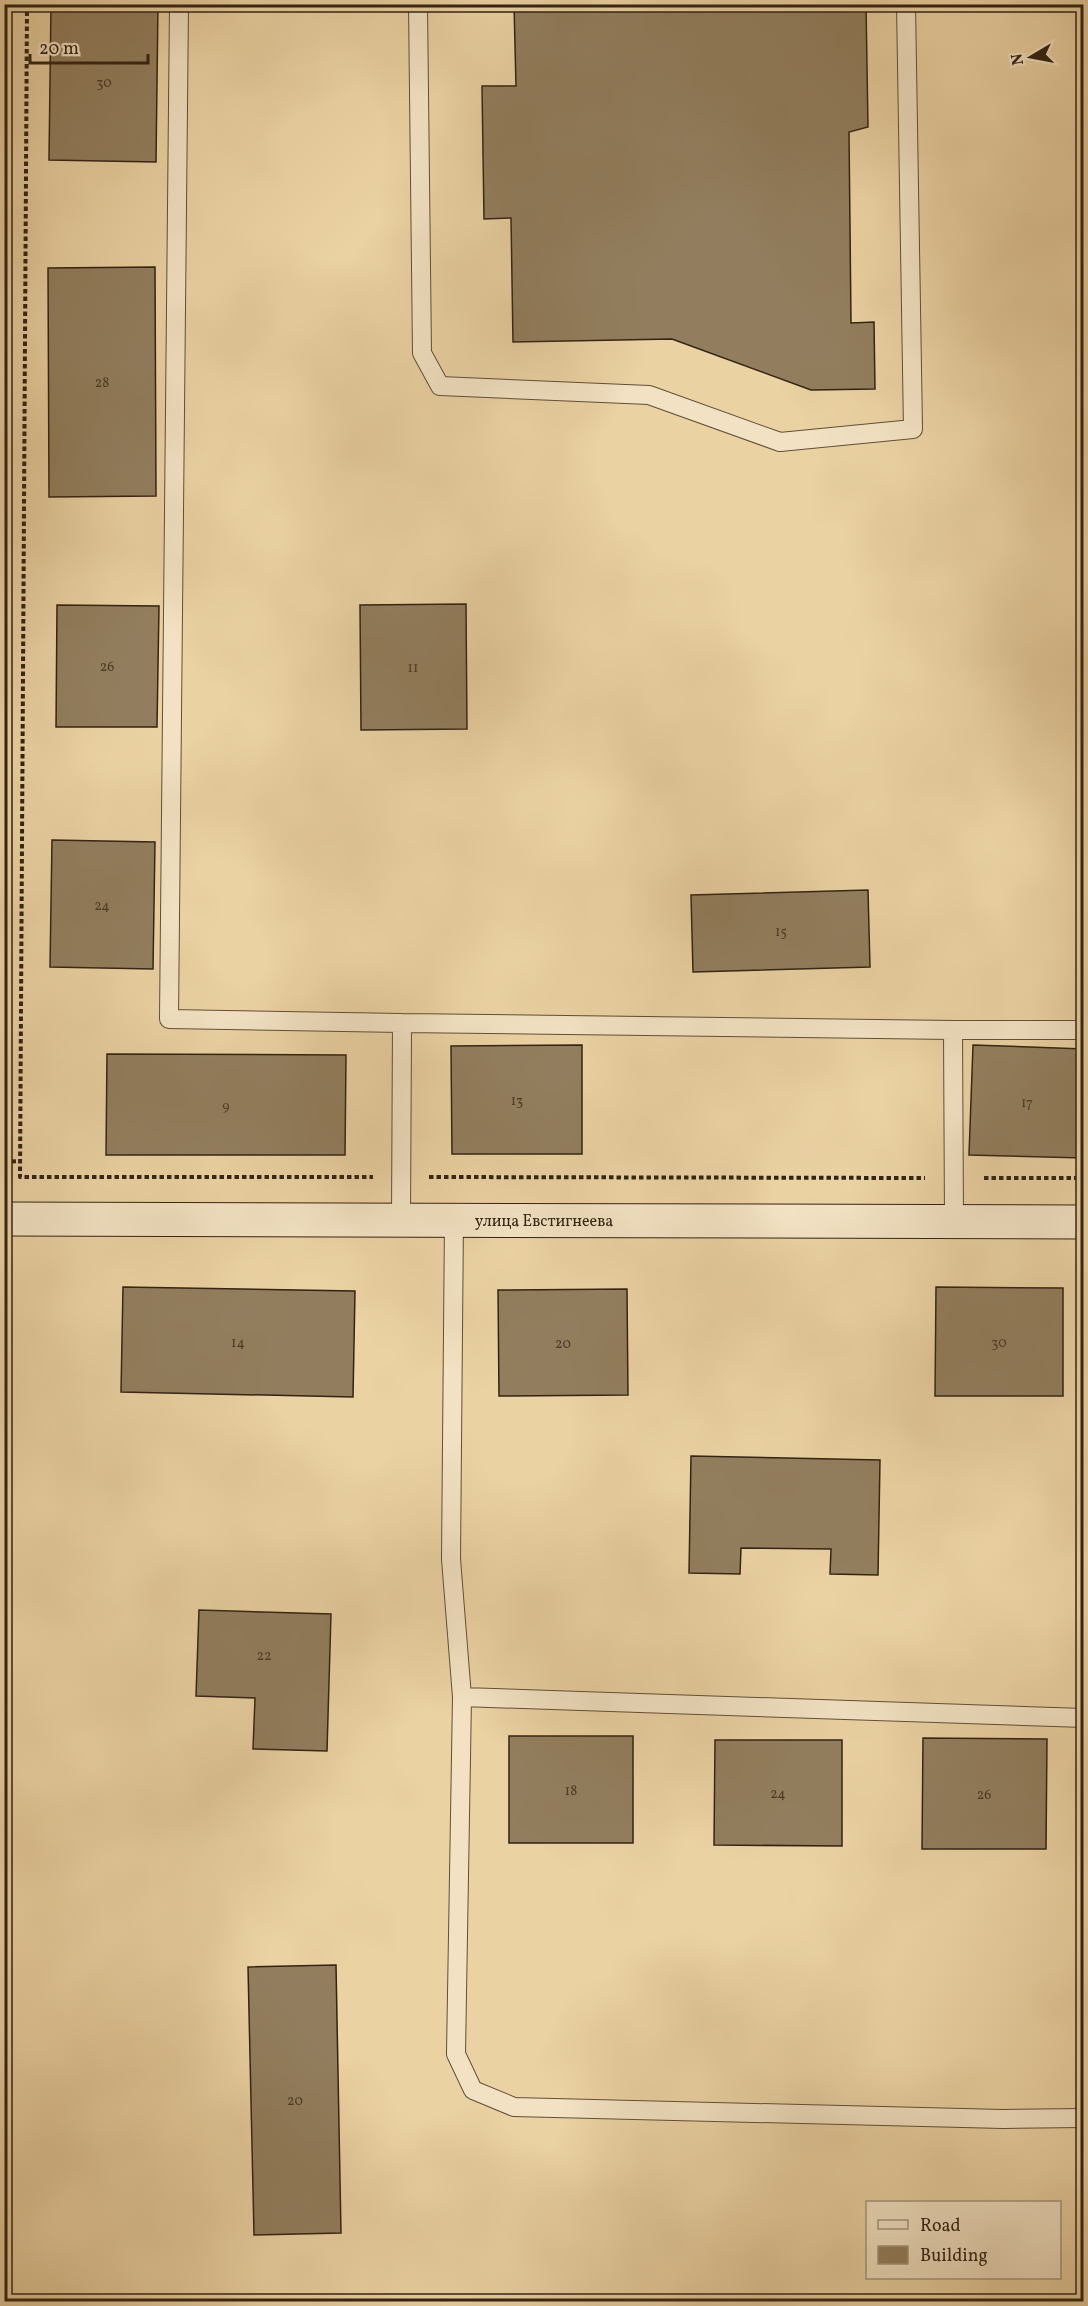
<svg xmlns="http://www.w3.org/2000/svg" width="1088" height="2306" viewBox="0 0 1088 2306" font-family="Vollkorn,serif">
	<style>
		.building { fill: #927e5e; stroke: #322314; stroke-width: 1.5 }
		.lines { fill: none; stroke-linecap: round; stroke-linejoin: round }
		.service-casing { stroke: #604f38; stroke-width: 20 }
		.secondary-casing { stroke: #322314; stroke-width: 35 }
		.path { stroke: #322314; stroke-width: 4; stroke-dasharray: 4.5 3; stroke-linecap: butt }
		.service { stroke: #f2e2c3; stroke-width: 18 }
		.secondary { stroke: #f2e2c3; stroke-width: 33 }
		.labels { text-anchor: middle; stroke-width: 4.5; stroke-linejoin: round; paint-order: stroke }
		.number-label { font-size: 14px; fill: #4a3a26 }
		.street-label { font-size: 16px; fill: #322314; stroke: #f2e2c3 }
	</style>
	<rect width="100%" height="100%" fill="#ebd2a3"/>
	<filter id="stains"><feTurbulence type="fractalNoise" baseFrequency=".00333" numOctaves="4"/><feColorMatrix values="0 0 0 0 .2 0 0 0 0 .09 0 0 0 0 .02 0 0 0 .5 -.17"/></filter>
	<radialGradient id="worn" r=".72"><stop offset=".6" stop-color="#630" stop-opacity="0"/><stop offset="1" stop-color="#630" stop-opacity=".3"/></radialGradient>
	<path class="building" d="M51,4H158L156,162L49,160Z
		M514,4H866L868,127L849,132L851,323L874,322L875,389L811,390L672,339L513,342L511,218L484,219L482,86H516Z
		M155,267L156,496L49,497L48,268Z
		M466,604L467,729L361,730L360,605Z
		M57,605L159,606L157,727H56Z
		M52,840L155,842L153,969L50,967Z
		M868,890L870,967L693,972L691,895Z
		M582,1045V1154H452L451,1046Z
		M973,1045L1084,1049V1158L969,1155Z
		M107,1054L346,1055L345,1155H106Z
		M123,1287L355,1291L353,1397L121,1392Z
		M936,1287L1063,1288V1396H935Z
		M627,1289L628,1395L499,1396L498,1290Z
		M691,1456L880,1460L878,1575L830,1574L831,1549L741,1548L740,1574L689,1573Z
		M199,1610L331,1614L327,1751L253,1749L255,1698L196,1696Z
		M509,1736H633V1843H509Z
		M923,1738L1047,1739L1046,1849H922Z
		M715,1740H842V1846L714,1845Z
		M336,1965L341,2233L254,2235L248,1967Z"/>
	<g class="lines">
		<defs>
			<path id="service" d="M179,4L169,1019L402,1023
				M418,4L422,353L440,386L649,395L780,442L913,429L906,4
				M401,1219L402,1023L953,1030
				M454,1219L451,1559L462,1697L1084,1718
				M954,1221L953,1030H1084
				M462,1697L456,2054L473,2090L514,2107L1003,2119L1084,2118"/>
			<path id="secondary" d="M4,1219L1084,1222"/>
		</defs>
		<use href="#service" class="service-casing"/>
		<use href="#secondary" class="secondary-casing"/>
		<path class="path" d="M27,4L20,1177H373
			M4,1162L20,1161
			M429,1177L925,1178
			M984,1178H1084"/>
		<use href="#service" class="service"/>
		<use href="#secondary" class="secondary"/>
	</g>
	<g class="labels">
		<g class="number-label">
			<text x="104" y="87">30</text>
			<text x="102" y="387">28</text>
			<text x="107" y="671">26</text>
			<text x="413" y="672">11</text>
			<text x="102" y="910">24</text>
			<text x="781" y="936">15</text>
			<text x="517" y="1105">13</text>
			<text x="1027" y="1107">17</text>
			<text x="226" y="1110">9</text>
			<text x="238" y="1347">14</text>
			<text x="999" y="1347">30</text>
			<text x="563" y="1348">20</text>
			<text x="264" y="1660">22</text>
			<text x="571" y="1795">18</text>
			<text x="778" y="1798">24</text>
			<text x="984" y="1799">26</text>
			<text x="295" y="2105">20</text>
		</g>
		<g class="street-label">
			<text x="544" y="1226">улица Евстигнеева</text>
		</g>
	</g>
	<rect width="1088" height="2306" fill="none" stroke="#ebd2a3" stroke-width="24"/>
	<rect x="6" y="6" width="1076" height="2294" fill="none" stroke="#322314" stroke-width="3"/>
	<rect x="12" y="12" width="1064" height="2282" fill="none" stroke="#322314" stroke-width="1.5"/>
	<rect x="866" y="2201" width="195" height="78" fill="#f2e2c3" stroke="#a5967d" stroke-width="1.5"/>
	<rect x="878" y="2220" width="30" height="9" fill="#f2e2c3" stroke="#a5967d" stroke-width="1.5"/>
	<text x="920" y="2231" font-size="18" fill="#322314">Road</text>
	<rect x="878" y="2246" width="30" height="18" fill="#927e5e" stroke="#a5967d" stroke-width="1.5"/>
	<text x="920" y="2261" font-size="18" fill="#322314">Building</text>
	<g transform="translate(1031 57) rotate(260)" stroke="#f2e2c3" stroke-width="4.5" paint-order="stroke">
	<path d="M0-4.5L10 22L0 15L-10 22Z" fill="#322314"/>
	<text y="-9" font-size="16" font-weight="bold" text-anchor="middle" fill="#322314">N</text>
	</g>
	<path d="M30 54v9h118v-9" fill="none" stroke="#322314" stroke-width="3"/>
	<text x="39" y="54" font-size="18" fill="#322314" stroke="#f2e2c3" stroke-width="4.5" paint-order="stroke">20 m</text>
	<rect width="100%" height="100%" filter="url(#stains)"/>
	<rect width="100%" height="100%" fill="url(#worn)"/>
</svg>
